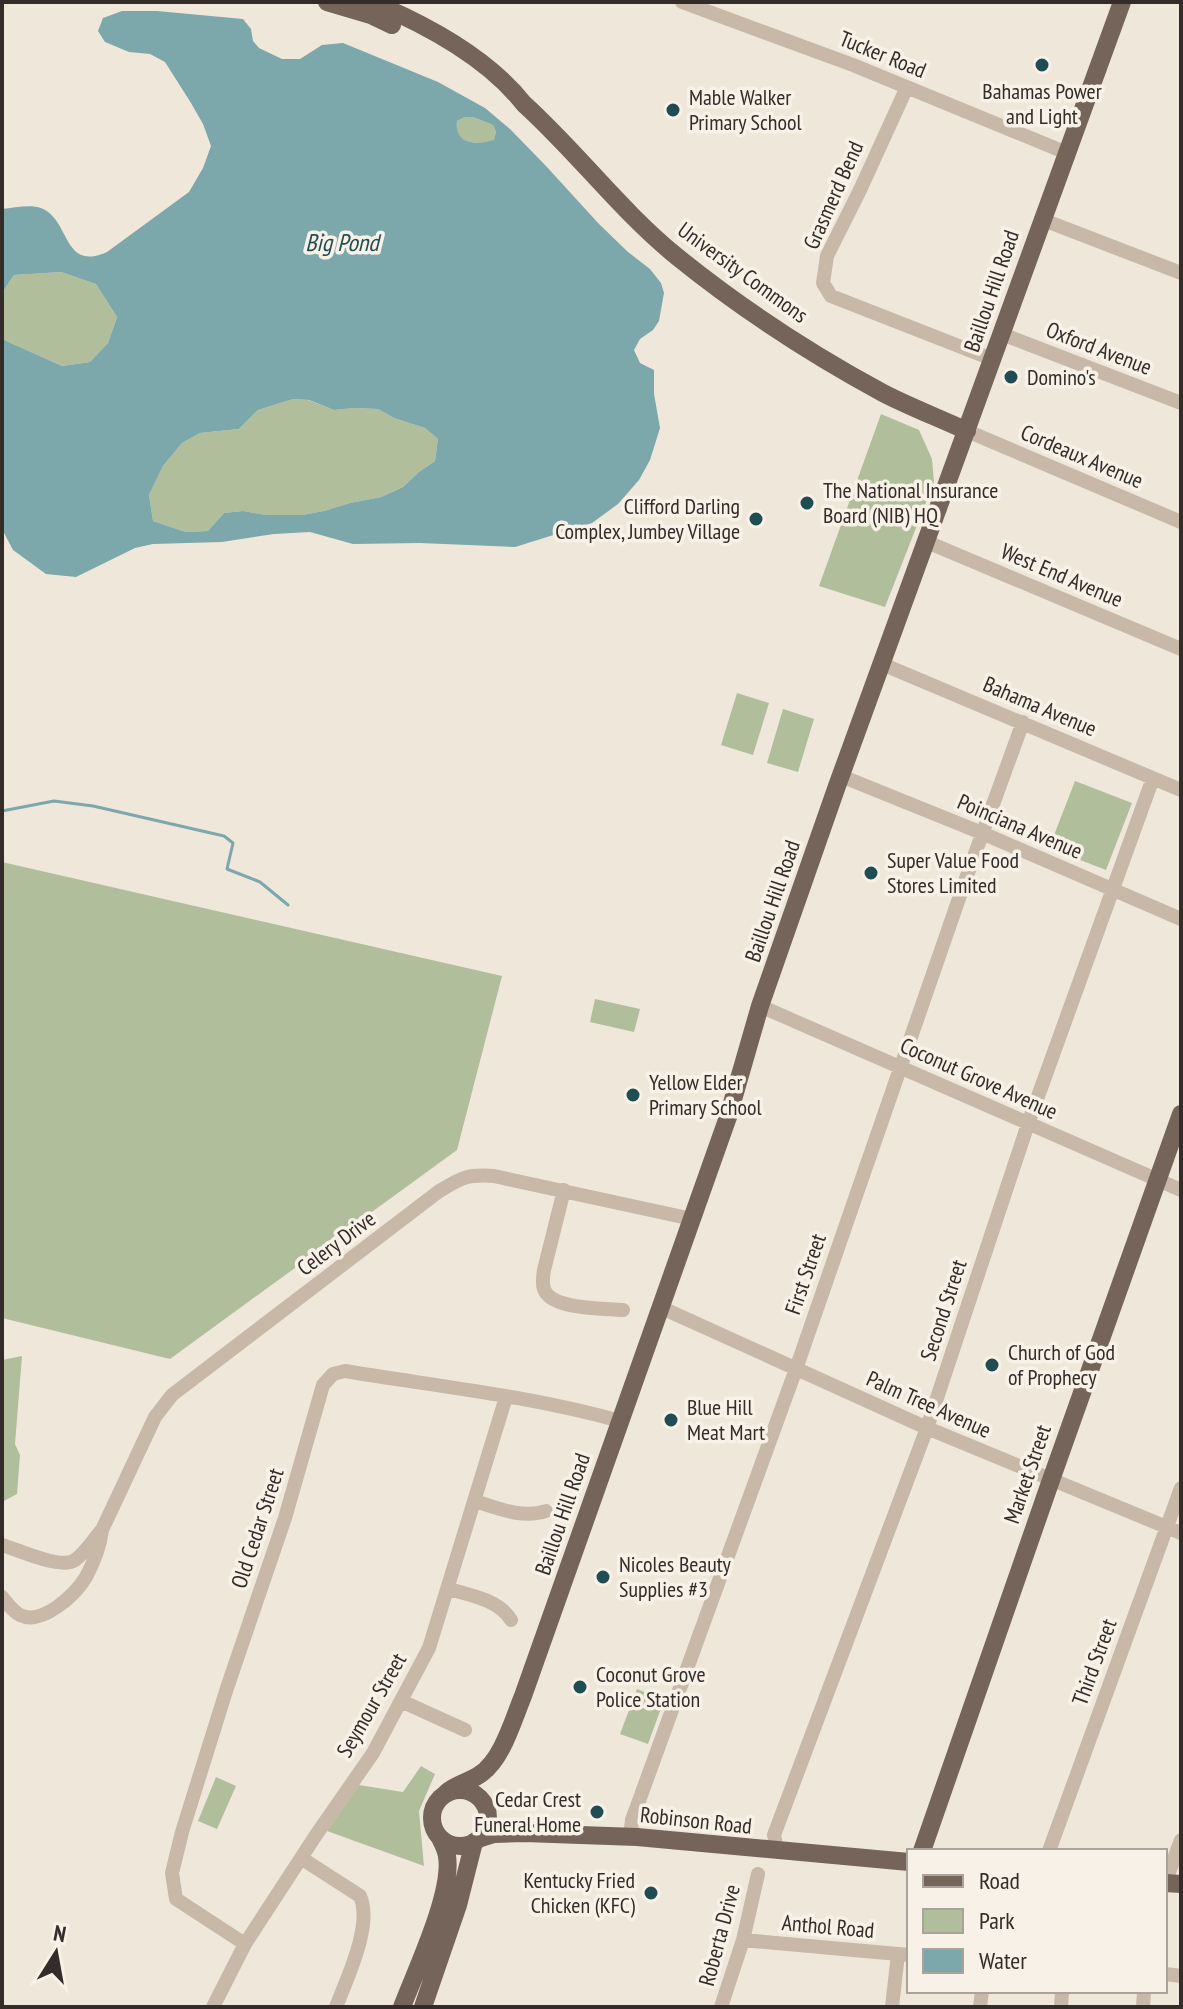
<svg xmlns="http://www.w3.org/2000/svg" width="1183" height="2009" viewBox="0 0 1183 2009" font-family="'PT Sans Narrow',sans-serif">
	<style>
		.green { fill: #b1be9c }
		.water { fill: #7ca7ab; fill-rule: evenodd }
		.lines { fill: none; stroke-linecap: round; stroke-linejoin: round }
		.stream { stroke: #7ca7ab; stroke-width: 3 }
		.minor { stroke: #c7b8a8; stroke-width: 14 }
		.major { stroke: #756459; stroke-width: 18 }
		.poi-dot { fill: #204d53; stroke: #f8f1e7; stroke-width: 3 }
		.labels { text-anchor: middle; stroke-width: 7; stroke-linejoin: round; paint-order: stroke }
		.street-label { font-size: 22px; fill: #342c28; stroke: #f8f1e7 }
		.poi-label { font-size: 22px; fill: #342c28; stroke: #f8f1e7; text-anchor: start }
		.water-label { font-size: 24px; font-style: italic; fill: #204d53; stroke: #f8f1e7 }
	</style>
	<rect width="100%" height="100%" fill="#f0e7db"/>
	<path class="green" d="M465,117H473L493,125L496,132L494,141C478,145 453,145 457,121Z
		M61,272L96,284L117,317L108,343L90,362L62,366L2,339V293L14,275Z
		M293,399L308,400L334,410L354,408L378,409L394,418L425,428L438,439L435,461L419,472L403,487L381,497L350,503L324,511L302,515H266L243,511L224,513L208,531L186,532L153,521L149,495L163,466L182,443L200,433L239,429L258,410Z
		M881,414L919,430L932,459L934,482L885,607L819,586Z
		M737,693L769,703L753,755L721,745Z
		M783,709L814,719L798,772L767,763Z
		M1075,781L1132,803L1106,870L1049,848Z
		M2,862L502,976L457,1150L170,1359L2,1318Z
		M595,999L640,1009L634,1032L590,1022Z
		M22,1356L15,1444L20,1455L17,1494L2,1502V1360Z
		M637,1689L664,1700L648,1744L620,1734Z
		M421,1766L435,1774L419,1811L424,1866L327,1831L359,1785L403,1792Z
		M216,1777L236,1786L217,1829L198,1821Z"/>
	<path class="water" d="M122,11H157L243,19L251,29L253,41L259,48L282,59H300L322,45L343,43L438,82L485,108L510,129L546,166L599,224L628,252L650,269L661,283L664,293L659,321L653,330L640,339L634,350L640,363L654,370V394L660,428L650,460L639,480L618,504L592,523L515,547L420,543L353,544L310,532L274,534L222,542L153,544L135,548L76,577L46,574L13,550L2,529V339L62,366L90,362L108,343L117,317L96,284L61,272L14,275L2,293V209C14,208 30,204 41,208C71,220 62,272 107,252L189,192L203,168L211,146L203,124L191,103L165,62L150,54L129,52L105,42L98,31L103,18ZM465,117H473L493,125L496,132L494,140C478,145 454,145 457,121ZM293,399L309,400L334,410L354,408L378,409L394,418L425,428L438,439L435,461L419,472L403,487L381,497L350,503L324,511L302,515H266L243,511L224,513L208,531L186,532L153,521L149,495L163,466L182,443L200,433L239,429L258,410Z"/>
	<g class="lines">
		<path class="stream" d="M2,811L54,801L93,806L224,836L233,843L227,869L260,882L288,905"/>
		<path class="minor" d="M682,2L853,65L1067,153
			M907,87L860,190L827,256L823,283L831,296L992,359
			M1041,219L1181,273
			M1002,334L1181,403
			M967,431L1181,522
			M927,542L1181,649
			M882,664L1181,790
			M841,776L982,833L1181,919
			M760,1006L1181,1190
			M564,1190L544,1270C543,1276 542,1283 544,1289C551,1310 604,1308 623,1310
			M662,1308L927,1428L1181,1533
			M475,1501C497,1508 523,1519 546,1511
			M2,1545C19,1550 61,1570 75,1560C85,1553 93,1540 101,1531
			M449,1589C470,1595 499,1600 511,1620
			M2,1597C7,1603 12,1611 20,1615C42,1626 75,1595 86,1577C94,1562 100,1547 102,1530L155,1417L172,1395L438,1192C461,1178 466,1174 494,1176L692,1219
			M401,1701L465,1730
			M637,1837L631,1828L632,1820L796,1369L964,884L1023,722
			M1049,1851L1181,1488
			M781,1852L776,1845L774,1835L927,1428L1028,1124L1153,778
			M301,1858L360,1896C373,1925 347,1978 336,2007
			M1165,1883L1181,1840
			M743,1940L909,1955
			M245,1944L176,1899L172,1873L182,1832L227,1688L285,1518L323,1385L333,1374L345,1371C436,1386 531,1396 620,1421
			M1165,1974L1181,1976
			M213,2007L245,1944L316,1835L373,1753L429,1648L506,1397
			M721,2007L743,1940L758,1874
			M892,2007L898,1954
			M980,2007L982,1991
			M1061,2007L1062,1991
			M1143,2007L1144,1991"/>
		<path class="major" d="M327,2L371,15L392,25
			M372,2C427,25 487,57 524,104C577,152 620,210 675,255C739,307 811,354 883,393C910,407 939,418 967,431
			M432 1818a28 28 0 1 1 56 0a28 28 0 1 1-56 0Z
			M445,1794C455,1784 467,1783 479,1775C502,1761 513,1720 523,1696L728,1117L760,1006L837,786L1122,2
			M478,1839L494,1834L524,1833L637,1837L909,1862
			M922,1851L1051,1480L1181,1114
			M1165,1883L1181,1884
			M402,2007C416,1970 453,1893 447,1856C446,1849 443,1844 440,1838
			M423,2007L458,1905L474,1842"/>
	</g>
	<g class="poi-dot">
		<circle cx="1042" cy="65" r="8"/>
		<circle cx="673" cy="110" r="8"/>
		<circle cx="1011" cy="377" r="8"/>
		<circle cx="807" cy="503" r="8"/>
		<circle cx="756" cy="519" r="8"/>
		<circle cx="871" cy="873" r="8"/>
		<circle cx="633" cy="1095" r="8"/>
		<circle cx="992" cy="1365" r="8"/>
		<circle cx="671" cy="1420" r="8"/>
		<circle cx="603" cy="1577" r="8"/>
		<circle cx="580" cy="1687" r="8"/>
		<circle cx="597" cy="1812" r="8"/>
		<circle cx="651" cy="1893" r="8"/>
	</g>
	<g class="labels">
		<g class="street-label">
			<text transform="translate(883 54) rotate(22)" y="8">Tucker Road</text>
			<text transform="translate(833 195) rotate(-66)" y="8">Grasmerd Bend</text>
			<text transform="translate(743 272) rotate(36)" y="8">University Commons</text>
			<text transform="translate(991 291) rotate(-71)" y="8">Baillou Hill Road</text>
			<text transform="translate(1099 348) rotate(21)" y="8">Oxford Avenue</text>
			<text transform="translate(1082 456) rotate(23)" y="8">Cordeaux Avenue</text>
			<text transform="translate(1062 575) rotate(23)" y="8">West End Avenue</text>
			<text transform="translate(1040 706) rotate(23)" y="8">Bahama Avenue</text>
			<text transform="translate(1020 826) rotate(23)" y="8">Poinciana Avenue</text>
			<text transform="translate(772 901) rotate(-71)" y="8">Baillou Hill Road</text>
			<text transform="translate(979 1078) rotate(24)" y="8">Coconut Grove Avenue</text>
			<text transform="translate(336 1243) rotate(-37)" y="8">Celery Drive</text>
			<text transform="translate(805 1274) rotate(-71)" y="8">First Street</text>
			<text transform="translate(943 1310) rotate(-72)" y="8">Second Street</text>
			<text transform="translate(929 1404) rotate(24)" y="8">Palm Tree Avenue</text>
			<text transform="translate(1027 1474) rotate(-71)" y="8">Market Street</text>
			<text transform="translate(562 1514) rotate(-71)" y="8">Baillou Hill Road</text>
			<text transform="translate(257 1528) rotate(-72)" y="8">Old Cedar Street</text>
			<text transform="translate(1094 1662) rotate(-70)" y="8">Third Street</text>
			<text transform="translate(371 1705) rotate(-60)" y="8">Seymour Street</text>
			<text transform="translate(696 1820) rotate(6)" y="8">Robinson Road</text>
			<text transform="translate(828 1926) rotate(5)" y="8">Anthol Road</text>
			<text transform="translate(719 1935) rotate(-75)" y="8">Roberta Drive</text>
		</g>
		<g class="poi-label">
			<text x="1042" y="99" text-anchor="middle">Bahamas Power<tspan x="1042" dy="25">and Light</tspan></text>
			<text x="689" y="105">Mable Walker<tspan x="689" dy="25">Primary School</tspan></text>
			<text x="1027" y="385">Domino's</text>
			<text x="823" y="498">The National Insurance<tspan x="823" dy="25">Board (NIB) HQ</tspan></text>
			<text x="740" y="514" text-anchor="end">Clifford Darling<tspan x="740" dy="25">Complex, Jumbey Village</tspan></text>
			<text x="887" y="868">Super Value Food<tspan x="887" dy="25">Stores Limited</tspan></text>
			<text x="649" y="1090">Yellow Elder<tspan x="649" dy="25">Primary School</tspan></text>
			<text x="1008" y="1360">Church of God<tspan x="1008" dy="25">of Prophecy</tspan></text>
			<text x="687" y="1415">Blue Hill<tspan x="687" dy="25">Meat Mart</tspan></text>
			<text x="619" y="1572">Nicoles Beauty<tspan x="619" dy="25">Supplies #3</tspan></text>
			<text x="596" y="1682">Coconut Grove<tspan x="596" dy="25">Police Station</tspan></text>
			<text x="581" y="1807" text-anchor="end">Cedar Crest<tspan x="581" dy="25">Funeral Home</tspan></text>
			<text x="635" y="1888" text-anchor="end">Kentucky Fried<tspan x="635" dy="25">Chicken (KFC)</tspan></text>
		</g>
		<g class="water-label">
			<text x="342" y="251">Big Pond</text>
		</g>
	</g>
	<rect width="1183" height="2009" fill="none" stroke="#342c28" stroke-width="8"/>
	<rect x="907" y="1849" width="260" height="144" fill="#f8f1e7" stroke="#aaa29b" stroke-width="2"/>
	<rect x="923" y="1875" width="40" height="12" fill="#756459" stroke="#aaa29b" stroke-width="2"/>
	<text x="979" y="1889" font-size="24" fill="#342c28">Road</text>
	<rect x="923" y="1909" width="40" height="24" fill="#b1be9c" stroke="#aaa29b" stroke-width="2"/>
	<text x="979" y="1929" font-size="24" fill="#342c28">Park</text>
	<rect x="923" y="1949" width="40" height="24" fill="#7ca7ab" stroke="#aaa29b" stroke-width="2"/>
	<text x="979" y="1969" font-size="24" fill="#342c28">Water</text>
	<g transform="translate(56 1953) rotate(11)" stroke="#f8f1e7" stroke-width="6" paint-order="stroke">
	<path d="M0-6L14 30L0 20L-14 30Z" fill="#342c28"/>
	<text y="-12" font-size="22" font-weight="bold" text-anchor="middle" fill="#342c28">N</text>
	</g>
</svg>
